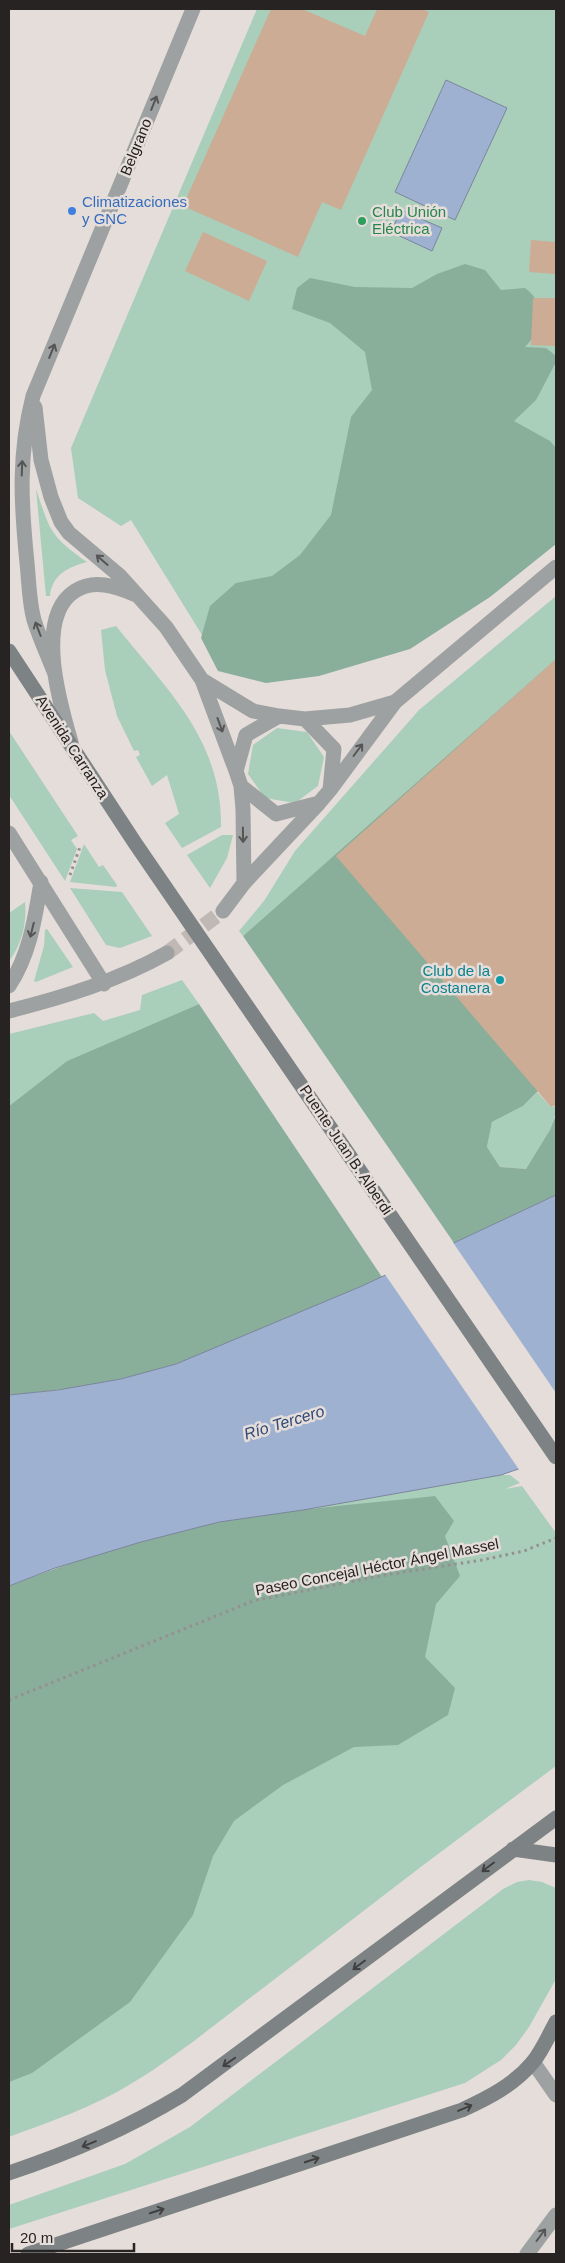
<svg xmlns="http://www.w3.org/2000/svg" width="565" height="2263" viewBox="0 0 565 2263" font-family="Helvetica,sans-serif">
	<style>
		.green { fill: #a9ceb9 }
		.forest { fill: #89ae9a }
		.water { fill: #9fb1d1; stroke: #7b869c }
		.pier { fill: #e5ddd9 }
		.building { fill: #ccac95 }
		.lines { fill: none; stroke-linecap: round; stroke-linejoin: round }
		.minor-tunnel { stroke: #bfb8b4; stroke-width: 15; stroke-dasharray: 15 8; stroke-linecap: butt }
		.path { stroke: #96908d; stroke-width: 3; stroke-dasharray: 2.5 4; stroke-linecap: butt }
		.minor { stroke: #9da1a2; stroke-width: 15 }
		.secondary { stroke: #7d8385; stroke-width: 15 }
		.oneway { stroke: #565555 }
		.oneway2 { stroke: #404040 }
		.shop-dot { fill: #3f7fe0; stroke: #e5ddd9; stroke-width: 2 }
		.leisure-dot { fill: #2e9e5b; stroke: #e5ddd9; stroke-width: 2 }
		.culture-dot { fill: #0f9aa8; stroke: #e5ddd9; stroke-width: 2 }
		.labels { text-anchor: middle; stroke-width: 5; stroke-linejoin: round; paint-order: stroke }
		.street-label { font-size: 15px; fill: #262322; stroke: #e5ddd9 }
		.shop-label { font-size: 15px; fill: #366cbe; stroke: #e5ddd9; text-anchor: start }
		.leisure-label { font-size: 15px; fill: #27864d; stroke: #e5ddd9; text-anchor: start }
		.culture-label { font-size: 15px; fill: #0d838f; stroke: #e5ddd9; text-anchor: end }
		.water-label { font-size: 16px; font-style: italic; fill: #324a76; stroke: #e5ddd9 }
	</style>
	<rect width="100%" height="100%" fill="#e5ddd9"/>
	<path class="green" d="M257,9H556V505L215,656L131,520L121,526L78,498L71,448Z
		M36,489C50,531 50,536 87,562C68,567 52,575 50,596H46Z
		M556,596V659L243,936L239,931L264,901L295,851L419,710Z
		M116,626C167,690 222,739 221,827L182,848L165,823L179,814L167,775L152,786L136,757L140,755L138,750L134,751L117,716L105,670L101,630Z
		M277,728L307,732L324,757L318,786L295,803L265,798L248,774L253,745Z
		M9,731L78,836L71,840L77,849L65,881L9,795Z
		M222,835H233L227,858L210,888L187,855Z
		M84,844L99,867L103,865L117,885L116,887L70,882Z
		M70,888L122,892L152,936L120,948L106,945Z
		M25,902C27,923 22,944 9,961V913Z
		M47,929L73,967L36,982L34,981L44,946L45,930Z
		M182,980L199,1004L67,1061L9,1106V1034L94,1013L103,1021L140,1010L142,995Z
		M537,1092L551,1107L556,1106C556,1129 538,1150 526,1169L500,1167L487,1147L492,1122L523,1106Z
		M501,1475H510L520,1483L505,1489L522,1486L556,1533V1766L422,1866L190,2044C170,2058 150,2073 129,2085C93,2107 49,2122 9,2137V1586L219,1522L303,1510Z
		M529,1880L542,1882L556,1888V1979L529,2027L516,2045L501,2060L465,2083L9,2229V2205L125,2164L190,2127L503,1889L517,1882Z"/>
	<path class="forest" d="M465,264L485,270L501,290L525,288C549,307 544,327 525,347L546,348L556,356V362L536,400L514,421L550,441L556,448V544L490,597L410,649L319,676L266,683L218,671L201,638L210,606L236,583L272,576L300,555L331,515L351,417L372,390L365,352L330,323L292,309L297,288L310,278L355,287L412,288L437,274Z
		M556,659V1073L523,1106L492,1122L487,1147L500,1167L526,1169L550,1130L556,1115V1195L454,1243L243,936Z
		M199,1004L382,1277C315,1308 246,1341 176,1364C122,1382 65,1390 9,1395V1106L67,1061Z
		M435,1496L454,1521L445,1536L460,1576L436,1604L425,1657L455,1688L448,1715L398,1745L354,1747L283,1785L234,1821L213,1856L193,1915L130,2002L32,2073L9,2082V1586C77,1560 148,1535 220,1522C290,1509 363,1504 435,1496Z"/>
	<path class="water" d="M446,80L507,108L455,220L395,192Z
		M401,210L442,228L432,251L391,232Z
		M556,1195V1456L501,1475L303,1510L219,1522L141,1542L55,1568L9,1586V1395L58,1390L121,1379L176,1364L362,1286Z"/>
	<path class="pier" d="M452,1241L556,1393V1458L520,1471L384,1273Z"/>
	<path class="building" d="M271,9H302L365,36L377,9H422L429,12L341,210L322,202L298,257L183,206Z
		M203,232L267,261L249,301L185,271Z
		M531,240L556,242V274L529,272Z
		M533,298H556V346L531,345Z
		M556,659V1105L551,1107L336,856Z"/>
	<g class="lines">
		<path class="minor-tunnel" d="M167,953L223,911"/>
		<path class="path" d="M70,875L80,847
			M9,1700L253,1601L385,1575L482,1560L524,1551L556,1538"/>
		<path class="minor" d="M35,407L41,460L51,497L61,522L69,533L120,576L166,627L202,680L236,771
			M55,674C48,656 40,639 34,620C29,602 29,582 27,563C21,503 18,455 33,396L193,9
			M202,680L253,711L279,716
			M279,716L305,719L334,749L330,790L319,803L276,814L241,786L236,771L246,735Z
			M305,719L350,715L395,702
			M71,742C60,704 34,617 75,591C94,579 115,586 134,594
			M241,786L243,809L244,883L319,803
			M330,790L395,702L556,567
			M9,833L104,984
			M223,911L244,883
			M9,986C30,954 35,918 41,882
			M9,1011C64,997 117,981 167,953
			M533,2062L556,2095
			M527,2254L556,2215"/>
		<path class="secondary" d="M9,651L135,843L556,1457
			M513,1849L556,1855
			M9,2173C71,2152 126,2129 182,2095L556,1818
			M28,2254L462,2110C488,2098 514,2085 533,2062C542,2051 549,2035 556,2022"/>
	</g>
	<defs><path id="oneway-shaft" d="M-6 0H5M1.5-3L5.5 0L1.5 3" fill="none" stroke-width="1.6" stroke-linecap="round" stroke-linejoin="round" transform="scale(1.25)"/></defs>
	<g class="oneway">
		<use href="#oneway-shaft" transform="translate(154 103) rotate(-68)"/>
		<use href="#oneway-shaft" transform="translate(52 351) rotate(-68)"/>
		<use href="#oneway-shaft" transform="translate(22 468) rotate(-88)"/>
		<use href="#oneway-shaft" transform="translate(102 560) rotate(-139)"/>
		<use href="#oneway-shaft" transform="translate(38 629) rotate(-111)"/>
		<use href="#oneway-shaft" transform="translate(220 725) rotate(70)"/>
		<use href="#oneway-shaft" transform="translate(358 750) rotate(-53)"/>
		<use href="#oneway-shaft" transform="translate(243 835) rotate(89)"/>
		<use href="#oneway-shaft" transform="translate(32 930) rotate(104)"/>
		<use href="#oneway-shaft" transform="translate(541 2235) rotate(-53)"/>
	</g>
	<g class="oneway2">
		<use href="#oneway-shaft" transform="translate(488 1867) rotate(143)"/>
		<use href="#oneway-shaft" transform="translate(359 1965) rotate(143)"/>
		<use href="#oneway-shaft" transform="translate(229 2062) rotate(145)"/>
		<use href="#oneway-shaft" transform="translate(465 2108) rotate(-23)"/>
		<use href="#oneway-shaft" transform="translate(89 2144) rotate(158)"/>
		<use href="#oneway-shaft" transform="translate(312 2160) rotate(-18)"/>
		<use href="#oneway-shaft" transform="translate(157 2211) rotate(-18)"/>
	</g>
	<circle class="shop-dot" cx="72" cy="211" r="5"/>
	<circle class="leisure-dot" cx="362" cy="221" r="5"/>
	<circle class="culture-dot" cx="500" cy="980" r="5"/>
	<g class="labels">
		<g class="street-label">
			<text transform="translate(136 147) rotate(-68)" y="5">Belgrano</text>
			<text transform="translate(72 747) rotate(57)" y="5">Avenida Carranza</text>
			<text transform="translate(346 1150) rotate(56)" y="5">Puente Juan B. Alberdi</text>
			<text transform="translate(377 1567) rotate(-11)" y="5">Paseo Concejal Héctor Ángel Massel</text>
		</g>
		<g class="shop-label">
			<text x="82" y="207">Climatizaciones<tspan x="82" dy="17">y GNC</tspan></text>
		</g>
		<g class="leisure-label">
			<text x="372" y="217">Club Unión<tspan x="372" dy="17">Eléctrica</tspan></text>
		</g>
		<g class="culture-label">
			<text x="490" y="976">Club de la<tspan x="490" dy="17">Costanera</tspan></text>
		</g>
		<g class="water-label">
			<text transform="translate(284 1422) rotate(-17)" y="6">Río Tercero</text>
		</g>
	</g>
	<rect width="565" height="2263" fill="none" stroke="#262322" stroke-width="20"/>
	<path d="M12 2243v8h122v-8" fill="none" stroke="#262322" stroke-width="2.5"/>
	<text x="20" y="2243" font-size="15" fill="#262322" stroke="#e5ddd9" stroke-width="4" paint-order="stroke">20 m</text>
</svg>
